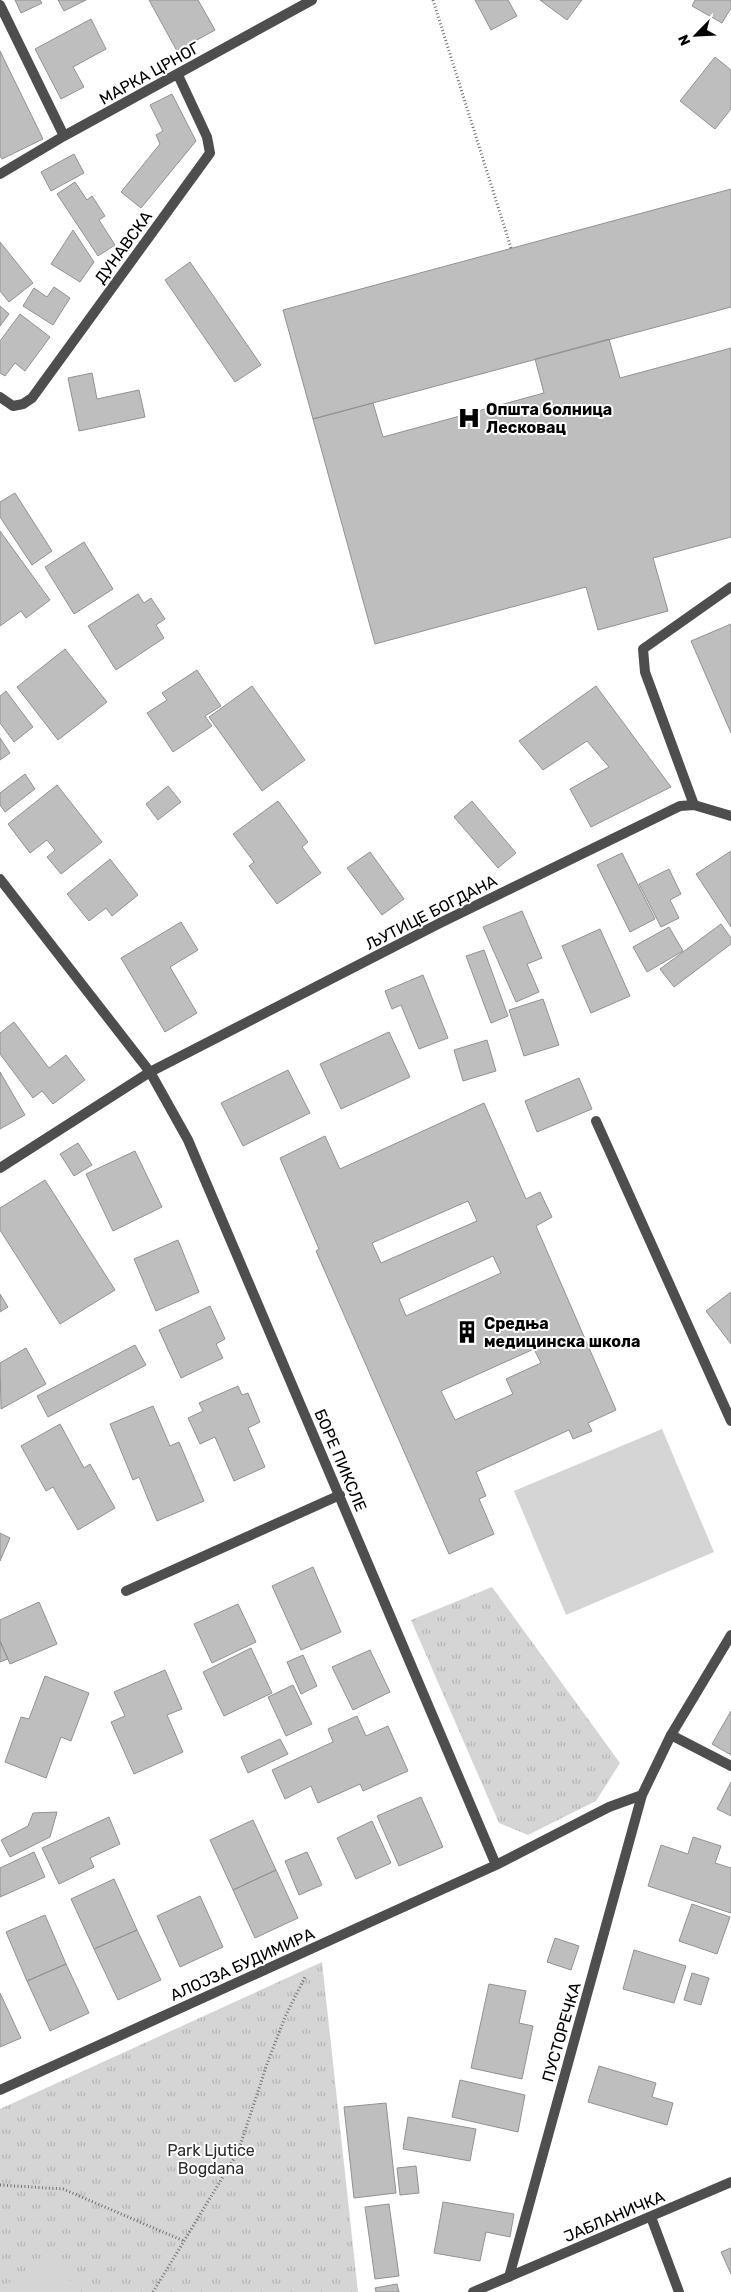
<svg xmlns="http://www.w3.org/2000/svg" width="731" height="2292" viewBox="0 0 731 2292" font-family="Rubik,sans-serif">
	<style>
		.grass { fill: url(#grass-tufts) }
		.pitch { fill: #d5d5d5 }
		.building { fill: #bebebe; stroke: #929292; fill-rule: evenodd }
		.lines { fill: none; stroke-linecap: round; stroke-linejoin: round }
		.path { stroke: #707070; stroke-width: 3; stroke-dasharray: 1 2.5; stroke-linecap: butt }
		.service { stroke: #4e4e4e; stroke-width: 10 }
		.minor { stroke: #4e4e4e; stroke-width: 10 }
		.tertiary { stroke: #4e4e4e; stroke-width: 10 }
		.labels { text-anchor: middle; stroke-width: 4; stroke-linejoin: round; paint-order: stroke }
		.street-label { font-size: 16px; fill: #000; stroke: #fff }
		.poi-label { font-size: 16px; font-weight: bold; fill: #000; stroke: #fff; text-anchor: start }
		.park-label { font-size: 16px; fill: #2c2c2c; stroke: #fff }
	</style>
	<defs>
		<pattern id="grass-tufts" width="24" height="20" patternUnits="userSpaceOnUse" patternTransform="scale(1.25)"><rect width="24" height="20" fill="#d5d5d5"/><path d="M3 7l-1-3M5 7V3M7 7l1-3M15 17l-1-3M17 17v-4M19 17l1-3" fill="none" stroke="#b5b5b5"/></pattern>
	</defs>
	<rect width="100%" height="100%" fill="#fff"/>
	<path class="grass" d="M492,1587L620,1763L596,1801L528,1835L499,1823L411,1620Z
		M322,1962L358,2292H0V2109Z"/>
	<path class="pitch" d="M662,1429L714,1552L566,1615L514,1491Z
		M59,2258L75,2292H7L4,2285Z"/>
	<path class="building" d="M15,0H40L42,3L21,13Z
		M58,0H86L64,11Z
		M149,0H198L215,30L177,51Z
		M475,0H508L517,16L491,30Z
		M540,0H582L567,20Z
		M695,0H731V8L722,23L692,6Z
		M91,19L106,49L73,67L84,87L61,99L35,49Z
		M0,51L43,139L2,159L0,156Z
		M715,57L731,70V109L715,129L680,101Z
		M172,94L196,141L141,208L121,192L160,144L156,135L163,131L150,105Z
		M74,154L84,173L51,191L41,172Z
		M75,182L87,200L92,196L105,216L99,220L115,245L98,256L57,194Z
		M731,189V307L313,419L283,310Z
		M73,230L94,262L80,282L51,264Z
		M0,242L33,283L9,302L0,291Z
		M190,262L261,365L235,382L165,280Z
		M54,287L70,298L53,325L23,306L34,288L47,297Z
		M0,306L9,314L0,326Z
		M20,314L50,337L25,371L15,363L5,376L0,373V341Z
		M609,339L620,378L731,348V537L653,558L668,611L598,630L586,587L375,644L313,419L373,403L383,437L544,393L535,359Z
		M92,373L97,399L139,390L145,417L79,431L68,378Z
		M15,493L52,551L32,565L0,517V502Z
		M0,531L50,600L26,618L21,611L0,626Z
		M84,542L113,589L74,614L45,567Z
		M138,594L144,603L151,598L165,619L156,625L164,638L116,670L88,626Z
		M731,624V733L691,641Z
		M65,649L107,702L58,740L17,687Z
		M197,670L221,706L205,716L212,726L173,752L147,713L167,700L162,693Z
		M252,686L305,760L262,791L209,717Z
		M596,686L671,787L591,827L570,789L609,767L587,741L543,770L519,741Z
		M6,691L33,727L14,742L0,723V696Z
		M0,738L10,753L0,760Z
		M25,774L35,789L5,812L0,805V793Z
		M57,785L102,842L61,874L47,857L55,850L47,840L30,853L8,824Z
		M168,786L181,802L158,820L146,804Z
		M278,801L308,842L302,847L321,873L277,904L249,866L254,862L233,834Z
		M472,801L516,853L498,868L454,817Z
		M731,851V927L696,874Z
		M370,852L404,899L382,915L347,868Z
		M622,853L655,919L630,932L597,865Z
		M110,859L138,895L112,916L106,908L89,921L67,894Z
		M669,869L681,894L670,900L679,918L661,927L639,884Z
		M522,911L542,958L527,964L539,992L516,1002L483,927Z
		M181,922L198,950L170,967L197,1013L165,1032L121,958Z
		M721,924L731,938V944L674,987L660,969Z
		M669,927L683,951L647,972L633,947Z
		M600,929L630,996L591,1013L562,946Z
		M484,950L508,1016L491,1023L466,956Z
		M423,975L448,1038L419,1049L401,1005L392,1009L385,991Z
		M543,999L559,1045L524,1056L509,1010Z
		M14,1022L49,1068L66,1055L85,1080L53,1104L42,1091L33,1098L0,1054V1033Z
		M389,1032L410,1077L341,1109L320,1064Z
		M487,1040L496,1071L463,1081L454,1050Z
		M288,1070L310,1113L243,1146L221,1103Z
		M0,1072L25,1115L0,1129Z
		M579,1078L592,1109L537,1132L525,1101Z
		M484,1103L526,1199L540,1192L552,1217L536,1226L616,1410L588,1423L592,1431L573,1439L569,1430L476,1472L486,1496L479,1499L494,1534L449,1554L316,1251L319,1249L280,1158L325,1136L340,1169ZM468,1201L477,1221L381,1263L372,1243ZM493,1256L501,1273L406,1316L399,1299ZM534,1349L541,1363L506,1379L513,1394L455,1420L441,1391Z
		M78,1143L92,1165L74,1176L60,1154Z
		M135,1151L162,1207L113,1231L86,1174Z
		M45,1180L115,1290L60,1324L0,1230V1208Z
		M178,1240L199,1292L156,1311L134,1259Z
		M731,1292V1344L706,1311Z
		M0,1294L8,1307L0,1312Z
		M210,1306L225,1339L216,1344L223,1358L181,1378L159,1330Z
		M135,1345L146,1365L48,1417L37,1396Z
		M26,1348L46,1384L1,1409L0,1363Z
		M238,1386L242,1395L248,1393L260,1422L248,1428L265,1467L234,1481L215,1437L200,1444L188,1418L203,1411L199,1403Z
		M153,1406L170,1446L179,1442L204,1501L157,1521L139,1477L133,1480L110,1424Z
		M60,1424L84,1468L90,1464L115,1508L78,1530L53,1487L46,1491L21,1446Z
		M0,1533L10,1538L0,1561Z
		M313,1567L341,1632L301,1650L272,1586Z
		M39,1602L57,1644L10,1664L0,1641V1620Z
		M238,1604L256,1642L212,1663L194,1624Z
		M0,1641L8,1659L0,1662Z
		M251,1648L272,1693L224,1716L203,1672Z
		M370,1650L390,1692L353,1710L332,1667Z
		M303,1655L317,1686L301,1694L287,1662Z
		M165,1670L182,1709L167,1715L183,1752L134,1774L111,1722L125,1716L114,1692Z
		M45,1676L89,1693L71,1741L61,1737L46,1778L5,1762L21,1717L29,1719Z
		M293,1685L312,1724L286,1736L268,1697Z
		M731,1711V1755L712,1744Z
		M357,1716L366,1736L388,1726L408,1771L363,1791L360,1784L318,1803L311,1786L285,1799L272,1770L333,1742L328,1729Z
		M280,1739L288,1754L248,1773L241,1757Z
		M731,1782V1816L717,1809Z
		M421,1797L443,1847L399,1866L377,1816Z
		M57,1812L50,1837L10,1857L1,1840L28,1826L33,1813Z
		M109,1817L120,1844L90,1858L94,1867L59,1884L42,1848Z
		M253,1820L276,1870L233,1890L210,1840Z
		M372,1821L391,1863L356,1879L337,1838Z
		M693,1837L721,1846L715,1863L731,1868V1913L648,1886L661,1845L688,1854Z
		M34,1852L45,1877L0,1897V1868Z
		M307,1852L322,1885L299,1895L285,1861Z
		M276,1870L298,1918L255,1938L233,1890Z
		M114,1879L137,1930L94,1949L71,1899Z
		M200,1896L223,1947L180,1967L157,1916Z
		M692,1904L730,1917L717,1954L679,1941Z
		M45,1915L66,1964L27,1981L6,1932Z
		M137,1930L161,1980L118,2000L94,1949Z
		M555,1938L579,1946L571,1970L547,1962Z
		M634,1950L686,1966L674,2003L623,1989Z
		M66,1964L89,2013L50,2031L27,1981Z
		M692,1973L709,1978L701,2005L684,2000Z
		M489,1984L526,1991L519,2023L533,2026L522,2079L471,2068Z
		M0,1993L21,2038L0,2047Z
		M599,2066L656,2083L652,2097L673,2103L667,2125L588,2102Z
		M460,2080L525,2095L518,2132L452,2117Z
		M386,2103L396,2193L354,2198L344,2107Z
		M408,2117L476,2129L470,2161L403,2149Z
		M416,2166L419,2193L400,2195L397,2168Z
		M443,2202L514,2214L510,2237L486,2232L480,2261L434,2253Z
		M389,2204L399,2276L375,2279L365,2207Z
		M731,2248V2274L721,2252Z
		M397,2284L399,2292H376L375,2288Z"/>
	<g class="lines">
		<path class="path" d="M433,0L511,248
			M0,2185L63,2189L184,2241
			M153,2292L238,2152L267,2064L285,2017L305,1977"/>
		<path class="service" d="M694,805L645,672L643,649L731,587
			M671,1735L731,1766"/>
		<path class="minor" d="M0,5L64,136
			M0,174L64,136L312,0
			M0,397L13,406L23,404L32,398L210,153L207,137L178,75
			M0,879L150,1072L188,1140L496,1865
			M596,1121L731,1421
			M0,1168L150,1072L440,923L680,806L694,805L731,816
			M126,1591L340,1495
			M0,2090L496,1865L609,1807L642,1795L671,1735L731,1635
			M651,2217L679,2292
			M509,2277L642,1795"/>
		<path class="tertiary" d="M473,2292L731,2182"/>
	</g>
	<defs>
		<symbol id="hospital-bare" viewBox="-9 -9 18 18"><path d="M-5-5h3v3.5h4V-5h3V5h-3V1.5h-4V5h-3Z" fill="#000" stroke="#fff" stroke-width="2.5" paint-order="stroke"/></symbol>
		<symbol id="building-bare" viewBox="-9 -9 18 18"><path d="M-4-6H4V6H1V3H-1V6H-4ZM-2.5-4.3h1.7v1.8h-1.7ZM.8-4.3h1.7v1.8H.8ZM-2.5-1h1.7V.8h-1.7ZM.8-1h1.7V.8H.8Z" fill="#000" stroke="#fff" stroke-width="2.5" paint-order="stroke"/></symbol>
	</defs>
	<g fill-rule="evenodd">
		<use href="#hospital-bare" x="453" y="402" width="32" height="32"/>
		<use href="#building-bare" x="451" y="1316" width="32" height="32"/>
	</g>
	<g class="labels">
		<g class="street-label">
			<text transform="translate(149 73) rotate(-29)" y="6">МАРКА ЦРНОГ</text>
			<text transform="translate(123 247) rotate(-54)" y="6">ДУНАВСКА</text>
			<text transform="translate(431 912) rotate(-27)" y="6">ЉУТИЦЕ БОГДАНА</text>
			<text transform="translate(341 1460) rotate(67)" y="6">БОРЕ ПИКСЛЕ</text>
			<text transform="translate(242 1964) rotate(-24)" y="6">АЛОЈЗА БУДИМИРА</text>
			<text transform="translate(561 2032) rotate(-74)" y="6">ПУСТОРЕЧКА</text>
			<text transform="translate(614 2216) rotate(-23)" y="6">ЈАБЛАНИЧКА</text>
		</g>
		<g class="poi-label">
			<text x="486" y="415">Општа болница<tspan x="486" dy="18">Лесковац</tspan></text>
			<text x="484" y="1329">Средња<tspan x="484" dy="18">медицинска школа</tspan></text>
		</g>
		<g class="park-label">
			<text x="211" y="2156">Park Ljutice<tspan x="211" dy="18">Bogdana</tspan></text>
		</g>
	</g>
	<g transform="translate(696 35) rotate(246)" stroke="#ffffff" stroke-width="4" paint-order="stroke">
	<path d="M0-4L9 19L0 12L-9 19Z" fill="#000000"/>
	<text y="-8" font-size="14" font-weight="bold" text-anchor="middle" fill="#000000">N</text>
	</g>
</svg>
